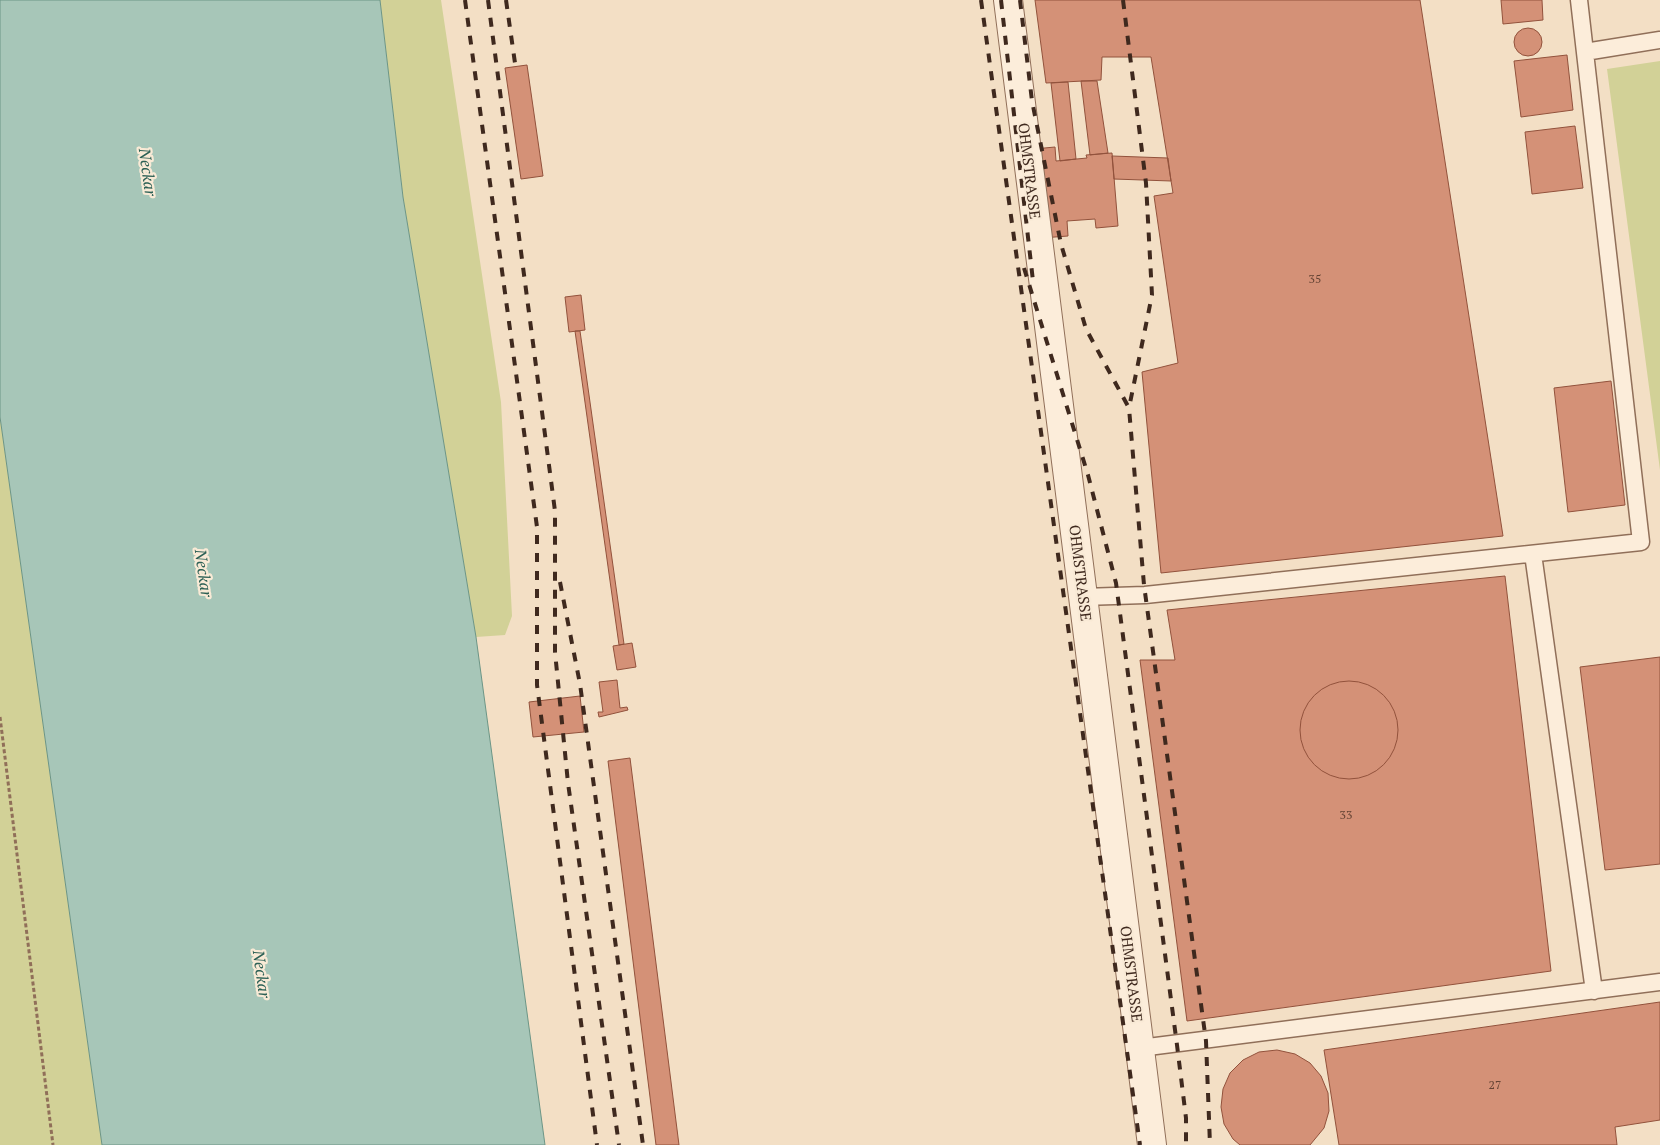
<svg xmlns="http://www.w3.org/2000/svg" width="1660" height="1145" viewBox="0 0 1660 1145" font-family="'PT Serif',serif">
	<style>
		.green { fill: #d2d197 }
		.water { fill: #a7c6b8; stroke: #6c9586 }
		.building { fill: #d49177; stroke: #92523c }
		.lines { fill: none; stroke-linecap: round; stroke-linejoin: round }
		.service-casing { stroke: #906f59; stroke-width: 19 }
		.minor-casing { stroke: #906f59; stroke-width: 30 }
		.path { stroke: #906f59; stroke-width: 3; stroke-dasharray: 4 2.5; stroke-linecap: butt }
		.service { stroke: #fcedda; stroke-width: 16 }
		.minor { stroke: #fcedda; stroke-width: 28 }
		.rail { stroke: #3f291e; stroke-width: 4; stroke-dasharray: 9 9; stroke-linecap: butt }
		.labels { text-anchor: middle; stroke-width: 4.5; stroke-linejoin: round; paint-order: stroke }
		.number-label { font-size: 12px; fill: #644334 }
		.street-label { font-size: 15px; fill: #3f291e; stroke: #f9ead6 }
		.water-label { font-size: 16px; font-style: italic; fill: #2c6055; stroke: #f9ead6 }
	</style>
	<rect width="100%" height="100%" fill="#f3dfc5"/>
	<path class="green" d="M380,0H441L501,402L512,616L505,635L476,637L403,197Z
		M1660,61V470L1607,69Z
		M0,417L102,1145H0Z"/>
	<path class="water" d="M0,0H380L403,197L476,637L545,1145H102L0,417Z"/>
	<path class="building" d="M1035,0H1420L1503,536L1161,573L1142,372L1178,363L1154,196L1173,193L1151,57H1102L1101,80L1046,83Z
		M1501,0H1542L1543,20L1503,24Z
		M1514 42a14 14 0 1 1 28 0a14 14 0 1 1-28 0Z
		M1567,55L1573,110L1521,117L1514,61Z
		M527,65L543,176L521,179L505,68Z
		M1081,81H1097L1108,153L1090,155Z
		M1068,82L1076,159L1060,161L1051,83Z
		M1575,126L1583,188L1532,194L1525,132Z
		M1055,147L1056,161L1087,158L1086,155L1112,153L1118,226L1096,228L1095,219L1067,221L1068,236L1042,238L1034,149Z
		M1112,156L1168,158L1171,181L1114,179Z
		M581,295L585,330L569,332L565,297Z
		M575,331H580L624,644L619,645Z
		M1611,381L1625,505L1568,512L1554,388Z
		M1505,576L1551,971L1187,1021L1140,660H1175L1167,610Z
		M632,643L636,667L617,670L613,646Z
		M1660,657V864L1605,870L1580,667Z
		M617,680L620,708L627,707L628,710L599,717L598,712H603L599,682Z
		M1300 730a49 49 0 1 1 98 0a49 49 0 1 1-98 0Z
		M580,696L584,732L533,737L529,702Z
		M630,758L679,1145H656L608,761Z
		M1660,1002V1120L1615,1127L1617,1145H1339L1324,1050Z
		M1277,1050L1295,1054L1310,1063L1321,1076L1328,1093L1329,1111L1324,1128L1310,1145H1240L1233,1139L1224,1124L1221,1107L1223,1089L1230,1073L1243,1060L1259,1052Z"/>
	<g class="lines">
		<defs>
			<path id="service" d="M1585,52L1660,40
				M1533,554L1594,991
				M1083,597L1145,595L1641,542L1579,0
				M1140,1048L1660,982"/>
			<path id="minor" d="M1008,0L1152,1145"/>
		</defs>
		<use href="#service" class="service-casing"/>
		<use href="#minor" class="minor-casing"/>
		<path class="path" d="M0,717L53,1145"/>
		<use href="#service" class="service"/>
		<use href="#minor" class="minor"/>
		<path class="rail" d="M465,0L537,527V685L597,1145
			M488,0L555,511V652L568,783L619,1145
			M506,0L515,63
			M981,0L1140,1145
			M1001,0L1033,281
			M1020,0L1032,101L1061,244L1086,329L1129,408L1144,585L1206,1041L1210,1145
			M1123,0L1146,183L1152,295L1129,408
			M1024,268L1088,475L1116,583L1177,1045L1186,1118V1145
			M560,582L580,684L643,1145"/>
	</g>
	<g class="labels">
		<g class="number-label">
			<text x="1315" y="283">35</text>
			<text x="1346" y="819">33</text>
			<text x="1495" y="1089">27</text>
		</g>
		<g class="street-label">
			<text transform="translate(1029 171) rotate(83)" y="5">OHMSTRASSE</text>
			<text transform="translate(1080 573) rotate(83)" y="5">OHMSTRASSE</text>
			<text transform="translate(1131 974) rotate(83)" y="5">OHMSTRASSE</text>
		</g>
		<g class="water-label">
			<text transform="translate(148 172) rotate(82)" y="6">Neckar</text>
			<text transform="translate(204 573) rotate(82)" y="6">Neckar</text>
			<text transform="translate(262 974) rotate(82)" y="6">Neckar</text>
		</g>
	</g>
</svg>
